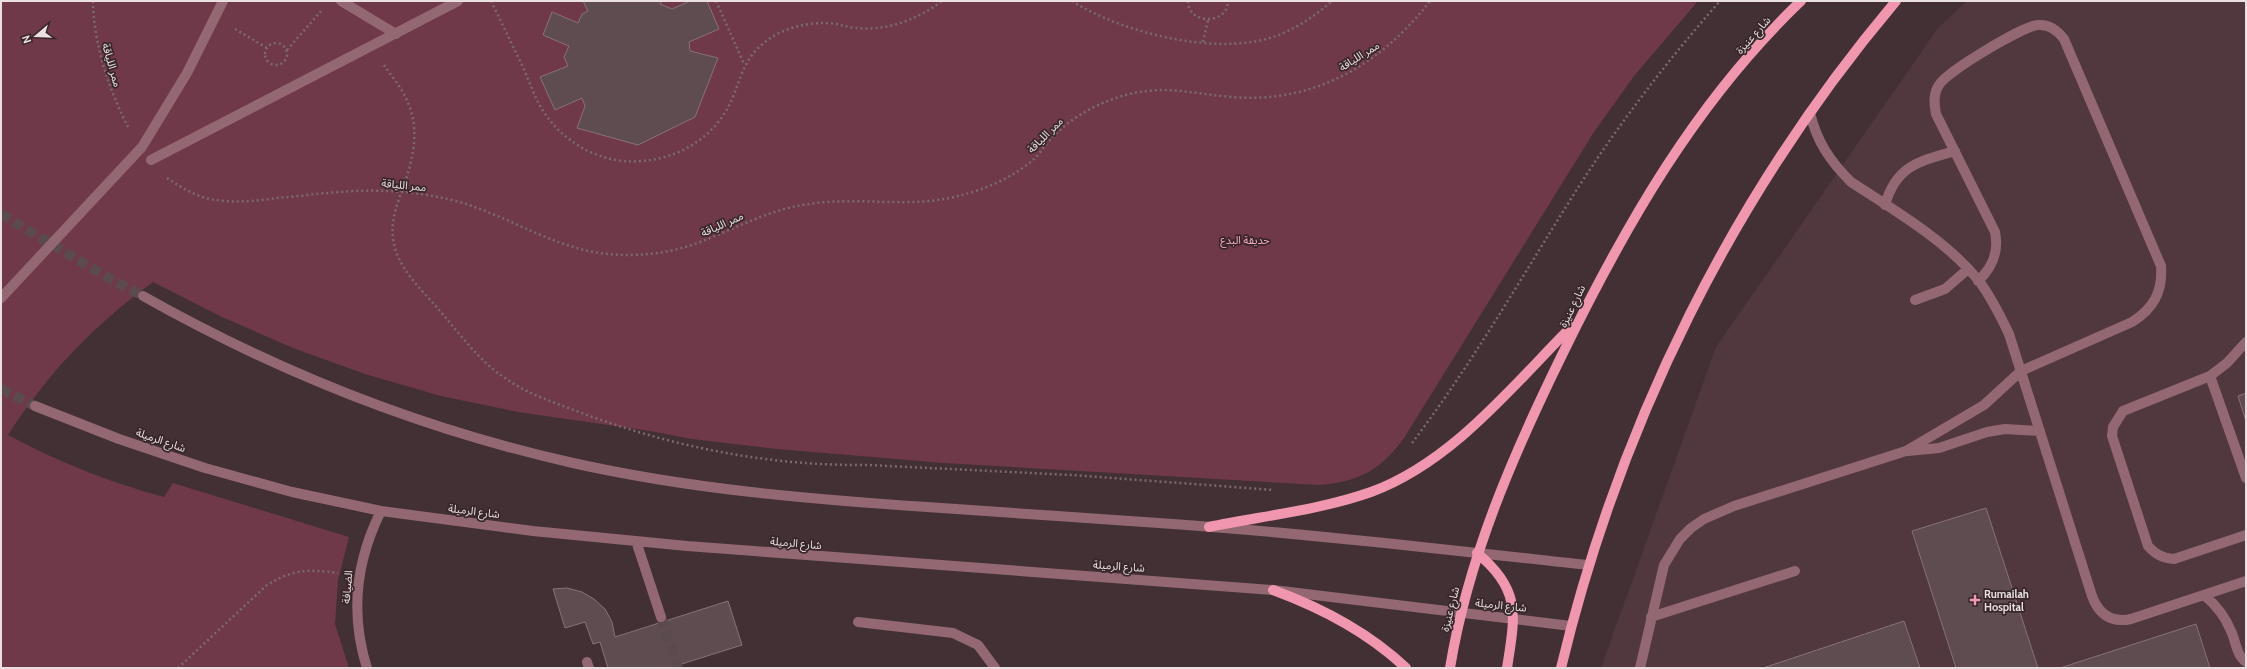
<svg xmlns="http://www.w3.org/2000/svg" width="2247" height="669" viewBox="0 0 2247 669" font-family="Cabin,'Noto Sans Arabic',sans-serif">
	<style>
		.built { fill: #51383e }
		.green { fill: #703949 }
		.building { fill: #5f4c50; stroke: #877277 }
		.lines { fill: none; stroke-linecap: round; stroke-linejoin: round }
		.minor-tunnel { stroke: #5b4a4e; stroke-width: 10; stroke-dasharray: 10 5; stroke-linecap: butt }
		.path { stroke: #7a6a6d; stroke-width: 2.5; stroke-dasharray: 2 3; stroke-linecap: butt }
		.minor { stroke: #946873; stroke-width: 10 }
		.major { stroke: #f097af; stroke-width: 10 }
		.poi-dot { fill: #f19ab1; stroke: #37262a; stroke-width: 1.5 }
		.labels { text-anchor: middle; stroke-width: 3.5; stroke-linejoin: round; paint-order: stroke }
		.street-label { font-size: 11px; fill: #eadfe1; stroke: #37262a }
		.park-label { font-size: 11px; fill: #f9abbf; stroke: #37262a }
		.poi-label { font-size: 11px; font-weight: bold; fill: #eadfe1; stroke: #37262a; text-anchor: start }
	</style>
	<rect width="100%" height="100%" fill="#423034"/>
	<path class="built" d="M1967,1H2246V668H1601L1716,347L1938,28Z"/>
	<path class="green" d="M1,1H1698L1634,76L1594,132L1404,438C1381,470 1358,482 1319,485L944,463L777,449L692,439L650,431L518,412L441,396L365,374L293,348L222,317L153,282C94,325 47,374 8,435C58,462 109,482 164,497L173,483L349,537L338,580L335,624L349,668H1Z"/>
	<path class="building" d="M583,1H662L660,4L672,9L690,1H707L719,29L689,42L690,51L718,58L695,117L638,145L577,128L585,106L582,98L555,110L540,77L568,66L564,57L569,46L543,35L552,12L578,23L582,14L588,11Z
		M2246,393V421L2238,396Z
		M1986,508L2038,668H1956L1912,531Z
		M567,588L582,592L594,599L605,609L612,622L615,637L728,601L742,645L669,668H608L600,642L593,644L585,622L565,628L553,589Z
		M1904,621L1920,668H1763Z
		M2196,624L2210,668H2060Z"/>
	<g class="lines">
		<path class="minor-tunnel" d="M1,214L105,276L143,296
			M1,389L35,406
			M661,617L678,668"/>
		<path class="path" d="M93,1C94,45 108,87 128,127
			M491,1C502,23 512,45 523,67C528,79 533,92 539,104C559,141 600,165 642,161C670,159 696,147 715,126C746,91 732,58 779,33C796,25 817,21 836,24C843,25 850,28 857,28C888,31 918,19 942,1
			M716,1L744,64
			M1072,1C1122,33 1219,57 1276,36C1297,28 1315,16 1332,1
			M1188,1C1188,25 1228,25 1228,1
			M235,29L267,48
			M1203,42L1208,20
			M265 54a11 11 0 1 1 22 0a11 11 0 1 1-22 0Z
			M287,50L321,11
			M384,65C392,77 403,89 408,103C421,132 412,164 401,193C395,210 390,226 394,244C400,271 423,291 440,311C460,334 479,361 505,378C527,394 553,402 579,412C672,447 768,466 868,465L1072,475L1274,490
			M167,178C182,188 198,198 216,200C236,203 257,201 277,198C313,195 349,189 386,191C412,192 440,196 466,204C509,218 548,243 593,252C628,258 667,255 700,242C737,228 770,209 809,204C859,196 909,209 958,196C984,190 1017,176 1036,157C1041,152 1044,146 1049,141C1069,118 1100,101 1130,94C1165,85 1196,94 1231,97C1313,104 1381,65 1430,1
			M1412,443C1472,364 1521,278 1574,194C1617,126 1667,61 1720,1
			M178,668L267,585C293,569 309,569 338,573"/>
		<path class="minor" d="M341,1L396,34
			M1810,113C1817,142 1830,161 1851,182C1894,210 1947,241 1979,281C1991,297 2000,315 2009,334L2092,596C2099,615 2112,623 2131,619L2246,581
			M151,160L458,1
			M1885,205C1896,166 1919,161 1955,151
			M143,296C278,372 421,429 573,463C689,489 808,499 927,507C1009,513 1091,518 1173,524C1312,534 1450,550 1588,565
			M1,298L142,147L187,73L223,1
			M1915,300L1945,289L1968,269
			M2246,342L2227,363L2210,376L2123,411L2113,427L2112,436L2148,546C2156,555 2163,558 2174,559L2246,535
			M2210,376L2246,478
			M35,406L119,439L205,468L292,492L381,511L533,531L687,546L1273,590L1571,626
			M1908,451L1939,448L1987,432L2005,429L2040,431
			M636,541L661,617
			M2204,595C2216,605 2225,616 2231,631C2236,641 2236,655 2246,662
			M1651,617L1795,571
			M858,622L953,633L978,645L995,668
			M587,662L589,668
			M367,668C350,614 356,561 381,511
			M1640,668L1664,565L1680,539L1691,528L1704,519L1734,506L1906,451L1984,405L2021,371L2132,322C2153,309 2163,292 2161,266L2064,39C2058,31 2049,24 2038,25C2023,26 1946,72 1939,85C1933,94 1934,104 1936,114L1995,232C1999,252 1993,267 1978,281"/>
		<path class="major" d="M1209,527C1262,516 1320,510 1371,492C1453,462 1514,384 1574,324
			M1477,553C1522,590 1515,616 1507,668
			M1273,590C1322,608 1368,632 1406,668
			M1450,668C1468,558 1513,455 1562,355C1625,226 1696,101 1801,1
			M1561,668C1620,423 1733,194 1896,1"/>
	</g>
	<path class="poi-dot" d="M1973 594h4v4h4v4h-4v4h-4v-4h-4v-4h4z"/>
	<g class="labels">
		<g class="street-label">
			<text transform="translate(1753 35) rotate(-48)" y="4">شارع عنيزة</text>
			<text transform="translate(1359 56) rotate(-32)" y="4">ممر اللياقة</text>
			<text transform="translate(112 65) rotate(74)" y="4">ممر اللياقة</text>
			<text transform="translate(1045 135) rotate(-45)" y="4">ممر اللياقة</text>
			<text transform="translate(404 185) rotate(6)" y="4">ممر اللياقة</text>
			<text transform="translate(722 224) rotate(-24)" y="4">ممر اللياقة</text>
			<text transform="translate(1572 306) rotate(-64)" y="4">شارع عنيزة</text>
			<text transform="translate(161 440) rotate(19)" y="4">شارع الرميلة</text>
			<text transform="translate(474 511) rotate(7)" y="4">شارع الرميلة</text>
			<text transform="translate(796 543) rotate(5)" y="4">شارع الرميلة</text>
			<text transform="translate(1119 566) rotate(4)" y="4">شارع الرميلة</text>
			<text transform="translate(347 587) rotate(-85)" y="4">الضيافة</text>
			<text transform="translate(1501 605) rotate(6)" y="4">شارع الرميلة</text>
			<text transform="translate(1450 609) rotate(-76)" y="4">شارع عنيزة</text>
		</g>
		<g class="park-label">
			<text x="1245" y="244">حديقة البدع</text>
		</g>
		<g class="poi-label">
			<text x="1984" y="598">Rumailah<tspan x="1984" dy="13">Hospital</tspan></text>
		</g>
	</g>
	<rect width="2247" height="669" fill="none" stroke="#eadfe1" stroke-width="4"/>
	<g transform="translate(36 36) rotate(251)" stroke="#37262a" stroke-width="3" paint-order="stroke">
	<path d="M0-3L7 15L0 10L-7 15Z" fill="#eadfe1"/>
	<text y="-6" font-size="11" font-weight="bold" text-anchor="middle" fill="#eadfe1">N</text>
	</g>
</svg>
